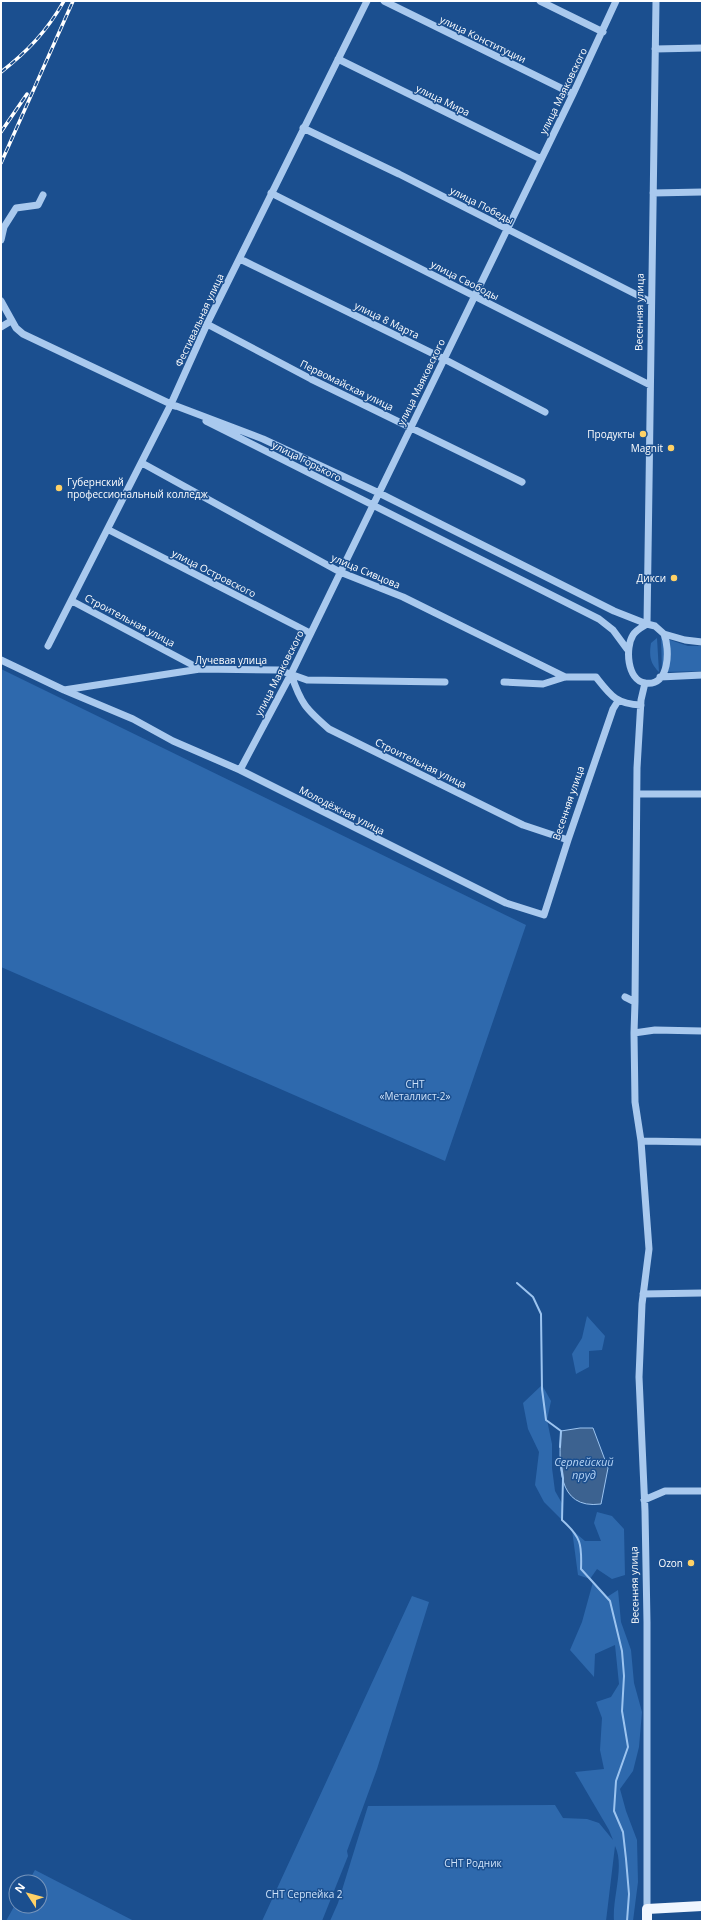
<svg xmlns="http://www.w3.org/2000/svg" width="703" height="1922" viewBox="0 0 703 1922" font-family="'Open Sans',sans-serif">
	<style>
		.green { fill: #2e69ad }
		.water { fill: #3c6290; stroke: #9cc4f0 }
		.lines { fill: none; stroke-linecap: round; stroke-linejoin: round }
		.stream { stroke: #9cc4f0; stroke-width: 2 }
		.minor { stroke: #a9c9ee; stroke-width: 7 }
		.major { stroke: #f0f6ff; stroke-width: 10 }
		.rail-casing { stroke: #fff; stroke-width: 3.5 }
		.rail { stroke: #1b4f8f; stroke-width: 2; stroke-dasharray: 6; stroke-linecap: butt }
		.poi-dot { fill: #ffd166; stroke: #1b4f8f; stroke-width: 1.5 }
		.labels { text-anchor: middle; stroke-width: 3; stroke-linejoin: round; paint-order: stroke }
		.street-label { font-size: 10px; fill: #fff; stroke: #1b4f8f }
		.poi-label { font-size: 10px; fill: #fff; stroke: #1b4f8f; text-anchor: end }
		.park-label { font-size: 10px; fill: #cfe3fa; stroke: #1b4f8f }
		.water-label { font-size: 11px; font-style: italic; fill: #b5d3f5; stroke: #1b4f8f }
	</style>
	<rect width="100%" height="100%" fill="#1b4f8f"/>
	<path class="green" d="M661,637L688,646H702V671L662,672Z
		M657,638L659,672C650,663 649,656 651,643Z
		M1,669L526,925L445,1161L1,967Z
		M587,1316L605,1336L602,1350L589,1351V1367L576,1374L572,1354L582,1338Z
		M542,1385L551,1401L547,1420L552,1444V1468L555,1491L563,1505L562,1520L544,1502L535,1485L539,1452L528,1429L523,1403Z
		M597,1512L612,1516L624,1529L625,1575L612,1579L597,1569L590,1579L578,1575L572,1530L585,1541H601L594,1523Z
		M593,1582L607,1597L618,1590L621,1622L631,1650L634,1683L642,1712L639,1747L633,1771L620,1789L626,1811L637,1840L638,1882L633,1921H614C612,1898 625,1866 615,1846L606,1921H330L338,1903L368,1806L555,1805L563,1818L587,1819L599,1823L613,1840L609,1830L575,1772L604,1769L600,1750L602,1718L596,1702L611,1697L619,1684L615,1645L595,1654L594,1677L570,1650L582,1622Z
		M412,1596L429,1602L377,1769L347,1851L348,1856L322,1921H262Z
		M35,1870L134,1921H6L16,1903V1906H40V1882H28Z"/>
	<path class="water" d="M580,1428H593L608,1468L601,1504C556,1510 559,1463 561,1431Z"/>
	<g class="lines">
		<path class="stream" d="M517,1283L533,1297L541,1314L542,1389L546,1420L561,1431L560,1447
			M560,1458L563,1478L562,1520C581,1537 582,1544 581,1569L610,1601L622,1651L624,1676L622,1711L628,1747L616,1781L614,1811L623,1832L626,1859L629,1894L627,1921"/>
		<path class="minor" d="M384,1L573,94
			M540,1L603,32
			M655,49L702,48
			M338,59L541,159
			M303,128L399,174L651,302
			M271,193L650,385
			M653,193L702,192
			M1,240L4,227L16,208L38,205L43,195
			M240,259L444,359L545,412
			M1,301L16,328L23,334L175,406
			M207,324L311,379L522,482
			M1,327L11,321
			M171,404L263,439L379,493L614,611L647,624L656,1
			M206,421L599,619L613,630L627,649
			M142,463L340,572L403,597L565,677
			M109,530L310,633
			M72,601L200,669
			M647,624L655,626L664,634C670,649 670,687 645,683C627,680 625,648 633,635C636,630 642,627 647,624Z
			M664,634L685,640L702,642
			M48,646L171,404L207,324L367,1
			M1,660L64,690L133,719L173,741L240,770L506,903L544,915L568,840L613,709L618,701
			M291,674C301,704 306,709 329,729L523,825L568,840
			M660,677L702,675
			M504,682L543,684L565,677H596C611,696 616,704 641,705
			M64,690L200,669L279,670L307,680L445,682
			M240,770L291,674L573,94L616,1
			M637,794H702
			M625,997L635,1002L634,1033L655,1030L702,1031
			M635,1002L637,768L641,700L645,683
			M634,1033L635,1102L641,1141L649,1249L642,1304L639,1377L645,1511L647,1622V1909
			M641,1141L702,1142
			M643,1294L702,1293
			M644,1500L665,1491H702"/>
		<path class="major" d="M647,1921V1909L702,1906"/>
		<defs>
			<path id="rail" d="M1,72C28,51 47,31 64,1
				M1,132L27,94
				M1,163L73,1"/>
		</defs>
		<use href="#rail" class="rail-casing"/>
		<use href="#rail" class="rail"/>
	</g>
	<g class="poi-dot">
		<circle cx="643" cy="434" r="4"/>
		<circle cx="671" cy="448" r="4"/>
		<circle cx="59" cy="488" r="4"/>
		<circle cx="674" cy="578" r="4"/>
		<circle cx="691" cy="1563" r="4"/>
	</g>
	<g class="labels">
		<g class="street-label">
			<text transform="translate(483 39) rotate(26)" y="4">улица Конституции</text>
			<text transform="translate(563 91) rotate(-64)" y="4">улица Маяковского</text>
			<text transform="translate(443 100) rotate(26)" y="4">улица Мира</text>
			<text transform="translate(482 205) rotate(27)" y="4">улица Победы</text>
			<text transform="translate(465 280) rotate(27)" y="4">улица Свободы</text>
			<text transform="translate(639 312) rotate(-89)" y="4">Весенняя улица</text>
			<text transform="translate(199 320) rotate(-65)" y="4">Фестивальная улица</text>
			<text transform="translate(387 320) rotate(26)" y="4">улица 8 Марта</text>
			<text transform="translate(421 382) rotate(-64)" y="4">улица Маяковского</text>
			<text transform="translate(347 385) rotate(26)" y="4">Первомайская улица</text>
			<text transform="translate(307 461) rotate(27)" y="4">улица Горького</text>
			<text transform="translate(366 571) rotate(23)" y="4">улица Сивцова</text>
			<text transform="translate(214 573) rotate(27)" y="4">улица Островского</text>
			<text transform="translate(130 620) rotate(28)" y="4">Строительная улица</text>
			<text x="231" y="664">Лучевая улица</text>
			<text transform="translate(279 673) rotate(-63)" y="4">улица Маяковского</text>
			<text transform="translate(421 763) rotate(26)" y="4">Строительная улица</text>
			<text transform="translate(568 803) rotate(-71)" y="4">Весенняя улица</text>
			<text transform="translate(342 810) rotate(27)" y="4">Молодёжная улица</text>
			<text transform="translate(634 1585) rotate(-91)" y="4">Весенняя улица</text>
		</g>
		<g class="poi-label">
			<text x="635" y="438">Продукты</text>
			<text x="663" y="452">Magnit</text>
			<text x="67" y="486" text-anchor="start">Губернский<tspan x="67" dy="12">профессиональный колледж</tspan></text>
			<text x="666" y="582">Дикси</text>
			<text x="683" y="1567">Ozon</text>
		</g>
		<g class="park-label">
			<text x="415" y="1088">СНТ<tspan x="415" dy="12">«Металлист-2»</tspan></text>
			<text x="473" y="1867">СНТ Родник</text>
			<text x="304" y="1898">СНТ Серпейка 2</text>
		</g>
		<g class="water-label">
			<text x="584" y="1466">Серпейский<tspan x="584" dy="13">пруд</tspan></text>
		</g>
	</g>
	<rect width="703" height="1922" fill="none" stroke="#ffffff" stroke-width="4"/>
	<g transform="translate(28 1894) rotate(306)"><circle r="19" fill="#1b4f8f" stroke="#7695bc"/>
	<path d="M0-3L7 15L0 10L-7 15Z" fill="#ffd166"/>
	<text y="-6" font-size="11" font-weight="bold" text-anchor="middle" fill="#ffffff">N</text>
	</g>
</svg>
